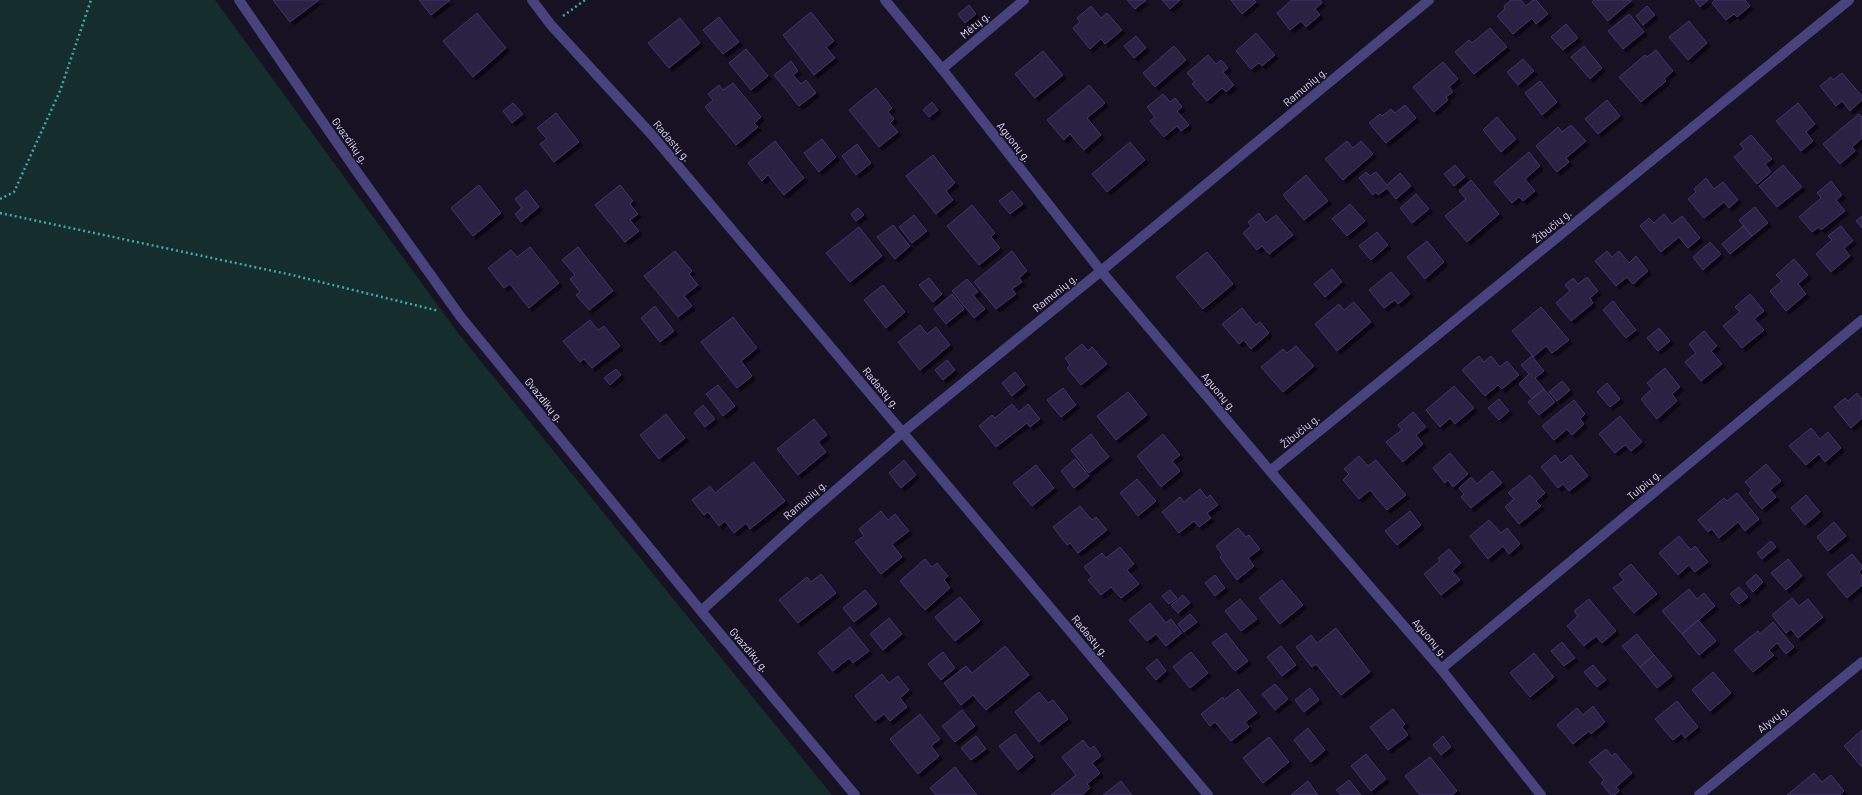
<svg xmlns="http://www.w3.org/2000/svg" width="1862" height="795" viewBox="0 0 1862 795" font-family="Barlow,sans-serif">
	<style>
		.green { fill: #162d2d }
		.building { fill: #292043; stroke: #43356c; filter: url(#shadow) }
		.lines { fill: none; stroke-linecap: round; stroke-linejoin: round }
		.path { stroke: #3fa9a9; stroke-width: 2.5; stroke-dasharray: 2 3; stroke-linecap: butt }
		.minor { stroke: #48437d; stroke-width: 10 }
		.labels { text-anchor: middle; stroke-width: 3; stroke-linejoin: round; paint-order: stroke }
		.street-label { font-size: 11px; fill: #dfdafa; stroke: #161224 }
	</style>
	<defs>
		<filter id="shadow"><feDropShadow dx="3.5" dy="3.5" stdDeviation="0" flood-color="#0009"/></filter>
	</defs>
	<rect width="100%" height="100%" fill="#161224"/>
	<path class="green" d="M0,0H215L458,333L832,795H0Z"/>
	<path class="building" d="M273,0H319L290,22Z
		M419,0H450L431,15Z
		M1127,0H1146L1135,9Z
		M1162,0H1180L1170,9Z
		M1231,0H1254L1256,2L1242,14Z
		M1292,0H1320L1322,3L1315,9L1320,15L1306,27L1301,21L1290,30L1277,13Z
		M1511,0H1521L1526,6L1533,0H1536L1548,14L1536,24L1532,18L1513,34L1497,16L1505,9L1504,6Z
		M1594,0H1631V1L1608,21L1592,2Z
		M1695,0H1708L1700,7Z
		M1715,0H1745L1750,6L1737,17L1734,14L1726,20L1712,3Z
		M969,5L976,14L965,23L958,14Z
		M1091,6L1101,18L1107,13L1122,30L1105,44L1101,39L1090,49L1073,28L1080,22L1077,18Z
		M1647,6L1655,15L1643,25L1636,16Z
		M811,12L834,41L826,47L835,58L814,75L783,35Z
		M477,13L506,48L473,77L443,41Z
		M1629,14L1644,32L1623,49L1608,31Z
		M719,17L739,42L723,54L703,30Z
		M680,18L700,43L669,68L648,43Z
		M1689,21L1707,43L1688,60L1669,37Z
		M1566,24L1578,38L1563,50L1551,37Z
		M1490,28L1507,47L1474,74L1455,52L1469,40L1472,43Z
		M1256,33L1275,55L1262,66L1259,63L1251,69L1236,51Z
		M1136,36L1146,48L1134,58L1124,46Z
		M1174,46L1186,60L1155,87L1143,73Z
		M1584,46L1602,68L1590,79L1571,57Z
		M746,49L768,76L751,90L729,63Z
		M1656,50L1673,71L1664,79L1666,81L1641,102L1619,77L1645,55L1647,57Z
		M1043,51L1063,75L1035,98L1015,74Z
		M1208,55L1216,64L1221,60L1228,68L1223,72L1234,85L1226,92L1222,88L1207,101L1192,84L1195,82L1187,73Z
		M1523,59L1534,71L1518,85L1507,72Z
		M791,61L798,71L793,75L801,84L806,80L816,93L799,106L774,75Z
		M1443,62L1458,79L1449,87L1453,92L1446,97L1448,100L1434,112L1413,87Z
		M1842,73L1862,96V100L1850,111L1842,101L1836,106L1820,86L1831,77L1833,80Z
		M1540,81L1557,102L1542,115L1525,93Z
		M733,83L761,117L754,123L758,127L736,145L705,107L713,100L708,94L719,85L723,90Z
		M1089,85L1105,103L1087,118L1101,135L1084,150L1070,134L1064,140L1047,120Z
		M876,88L892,108L888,112L894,119L890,123L898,132L879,147L849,110Z
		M1163,94L1170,102L1175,98L1182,107L1177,111L1189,125L1181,131L1177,126L1164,137L1150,121L1155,117L1147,107Z
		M1607,100L1620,116L1598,134L1585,119Z
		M932,102L938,110L929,117L923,110Z
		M513,103L523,114L512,123L503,111Z
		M1798,103L1815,124L1806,132L1813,141L1801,151L1776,121Z
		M1405,105L1416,118L1386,143L1369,123L1380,114L1382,116L1391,109L1395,113Z
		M556,113L579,142L554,162L540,144L547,139L537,128Z
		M1859,114L1862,117V138L1852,147L1855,151L1840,164L1823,144Z
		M1497,117L1516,139L1501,152L1483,130Z
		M1571,125L1586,141L1566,158L1569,162L1557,172L1536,146L1558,127L1562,132Z
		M1751,135L1772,159L1765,164L1771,172L1757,184L1734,157L1744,149L1740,144Z
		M822,139L836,157L819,172L804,153Z
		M775,141L804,178L784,195L768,175L762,181L748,163Z
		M1347,141L1353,148L1361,141L1373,154L1343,180L1325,159Z
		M1130,142L1145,160L1107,192L1092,174Z
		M857,144L871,163L856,175L842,156Z
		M1529,152L1540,166L1525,179L1535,191L1523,201L1519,197L1512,203L1494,182Z
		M933,155L955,183L946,191L953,200L936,214L906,176Z
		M1455,165L1465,177L1454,186L1444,174Z
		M1783,165L1802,187L1777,207L1759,186Z
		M1366,172L1370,176L1376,172L1387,185L1400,173L1411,186L1396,199L1387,188L1378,195L1376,192L1373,195L1359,178Z
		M1306,175L1328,201L1304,220L1283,195Z
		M1706,178L1714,189L1723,182L1738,200L1729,208L1724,202L1704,218L1688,199L1696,192L1694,189Z
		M1471,180L1499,214L1467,242L1445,216L1466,199L1459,191Z
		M1831,181L1842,195L1836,200L1845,211L1821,230L1819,227L1812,232L1799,217L1821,198L1817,193Z
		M479,185L501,213L473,236L451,208Z
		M620,185L633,201L630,204L638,214L630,220L639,231L625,242L595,205Z
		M526,190L539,207L521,222L515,214L522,208L515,199Z
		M1012,191L1023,204L1010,214L999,201Z
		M1416,194L1429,209L1412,223L1400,208Z
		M1350,204L1365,221L1347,236L1332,219Z
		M972,205L995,233L991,237L1000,248L979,265L947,226Z
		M1755,207L1768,223L1752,236L1739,220Z
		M858,208L864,215L856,221L851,214Z
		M1259,213L1266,223L1276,215L1293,235L1269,254L1262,246L1257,250L1243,233L1251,226L1248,222Z
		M1664,214L1672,224L1682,216L1700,238L1688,248L1679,237L1661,252L1640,226L1649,218L1654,223Z
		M914,215L927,231L912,243L899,227Z
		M1862,216V228L1856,221Z
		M893,225L910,246L895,259L877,237Z
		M1743,226L1752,236L1730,254L1722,244Z
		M1841,226L1853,241L1844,248L1850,256L1831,272L1816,254L1832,240L1828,236Z
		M859,227L882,256L850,282L826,253Z
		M1377,232L1388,245L1371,260L1359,246Z
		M1427,241L1444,262L1425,279L1407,257Z
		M1710,242L1721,254L1703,270L1693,257Z
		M530,247L559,283L529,308L510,284L504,288L488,268L511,250L517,257Z
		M578,247L613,291L589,310L576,295L580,292L570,279L575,275L562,260Z
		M675,251L692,271L689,274L698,285L684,296L692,306L678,317L644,276Z
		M1012,251L1027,271L1019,278L1022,282L1012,289L1016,294L996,309L974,282Z
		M1607,251L1612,257L1619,251L1629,263L1636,256L1648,271L1633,284L1627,277L1616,286L1595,261Z
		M1207,252L1233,284L1203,309L1176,277Z
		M1794,259L1808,275L1798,284L1806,294L1786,311L1770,291L1782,281L1776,275Z
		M1332,269L1342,282L1325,297L1314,284Z
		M1391,272L1410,294L1398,304L1395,300L1384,308L1369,290Z
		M1587,277L1598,291L1590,298L1593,303L1571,321L1556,303L1570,291L1565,285L1573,278L1578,284Z
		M929,278L942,294L933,302L919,285Z
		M967,279L978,292L973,295L985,309L974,318L952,291Z
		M883,285L905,312L886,328L864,300Z
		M952,294L964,309L946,324L934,309Z
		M1750,294L1764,311L1754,319L1764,330L1742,348L1723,326L1740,312L1735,307Z
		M1613,301L1636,330L1626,338L1603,310Z
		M1354,302L1371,322L1337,351L1315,324L1339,304L1344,310Z
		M655,306L674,331L660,342L641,318Z
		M1541,307L1569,340L1552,353L1546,346L1533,357L1512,331Z
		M1242,308L1256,325L1260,322L1269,333L1251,349L1244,340L1239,344L1222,324Z
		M733,317L757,348L741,361L752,376L737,388L701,342Z
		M590,320L598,330L604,326L620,346L592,368L584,359L580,362L563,341Z
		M920,325L927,334L936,327L950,345L920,370L898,342Z
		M1659,328L1670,341L1658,351L1647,338Z
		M1704,331L1717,346L1711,351L1722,364L1701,381L1685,362L1696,353L1689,344Z
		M1082,344L1088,351L1092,347L1107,364L1081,385L1067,368L1070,365L1065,358Z
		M1296,346L1314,366L1283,392L1261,367L1283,349L1287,353Z
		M1479,356L1484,362L1491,356L1500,367L1507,361L1519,375L1502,389L1498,385L1485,396L1462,370Z
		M1532,356L1544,371L1535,378L1544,389L1532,399L1519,384L1529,374L1521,365Z
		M947,360L955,370L943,380L935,370Z
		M1665,368L1680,387L1672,394L1677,401L1657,419L1641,399L1652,389L1647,383Z
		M616,369L621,375L610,385L604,378Z
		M1015,372L1025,385L1012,396L1002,383Z
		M1562,381L1570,390L1557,401L1549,392Z
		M1607,383L1620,399L1610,407L1597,392Z
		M718,385L735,406L723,416L706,394Z
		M1454,386L1474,408L1455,424L1450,418L1440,427L1426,410Z
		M1063,388L1076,405L1061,417L1047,400Z
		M1544,389L1555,402L1539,415L1528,402Z
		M1128,392L1147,415L1116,440L1097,416Z
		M1857,393L1862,399V418L1851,428L1834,407L1845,398L1848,401Z
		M1499,399L1509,411L1499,420L1488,408Z
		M1574,400L1585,414L1580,419L1584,424L1572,435L1567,429L1554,440L1542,426Z
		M1012,404L1019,412L1028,404L1040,419L1030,427L1027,423L996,447L979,426L992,415L995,418Z
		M703,405L715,419L705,427L694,413Z
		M1413,412L1426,427L1416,435L1423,444L1403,462L1386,442L1402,430L1398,425Z
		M666,414L685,438L659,459L640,435Z
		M1620,416L1642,442L1631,451L1625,445L1615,453L1599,434Z
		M814,419L827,435L818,442L826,452L798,475L777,449Z
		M1811,428L1820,439L1828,432L1841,448L1825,462L1819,454L1806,465L1789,446Z
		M1091,434L1109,457L1089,473L1071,450Z
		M1163,434L1180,455L1172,461L1180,471L1161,487L1137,456Z
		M1450,453L1468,474L1453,487L1448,480L1445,483L1433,468Z
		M1555,455L1561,463L1571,455L1588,476L1569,491L1563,484L1558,488L1541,467Z
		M1359,456L1368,466L1376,460L1406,495L1387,510L1370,490L1359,499L1343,480L1349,474L1344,469Z
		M1075,459L1089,476L1074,488L1061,471Z
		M904,460L916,475L901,488L889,473Z
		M754,462L785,501L750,529L746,523L734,533L725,521L719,526L708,512L704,515L692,500L710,486L715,493Z
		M1766,464L1781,481L1770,490L1776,497L1762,509L1749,493L1752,490L1745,482Z
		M1036,465L1054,488L1032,506L1013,483Z
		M1492,471L1502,483L1471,508L1461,497L1464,494L1459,488L1471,477L1477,484Z
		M1530,475L1545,493L1536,501L1541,506L1519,524L1505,507L1514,499L1508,493Z
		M1137,479L1156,501L1138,516L1120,493Z
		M1200,489L1207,498L1210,495L1218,505L1207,513L1211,518L1199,527L1194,521L1179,533L1162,512L1180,497L1184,502Z
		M1737,493L1759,519L1745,531L1738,522L1719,538L1712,529L1708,532L1698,520L1724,498L1727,501Z
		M1806,495L1820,512L1805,525L1791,508Z
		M1080,506L1092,520L1096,517L1107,530L1078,553L1070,543L1067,545L1053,527Z
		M881,511L888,520L895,514L909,531L892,544L902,557L881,574L855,542L864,536L859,529Z
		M1410,511L1421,525L1397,545L1385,531Z
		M1489,520L1501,533L1507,528L1520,544L1509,554L1503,546L1488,559L1470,536Z
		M1834,522L1846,536L1828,551L1817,537Z
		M1238,528L1246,537L1249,535L1260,549L1248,558L1254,566L1237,580L1220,557L1222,555L1216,546Z
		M1679,536L1691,550L1695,546L1708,562L1695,572L1689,565L1678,575L1659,553Z
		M1771,541L1776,547L1762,559L1757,553Z
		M1120,547L1134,564L1127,570L1139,584L1121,598L1111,587L1101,595L1088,580L1092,577L1084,567L1102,553L1106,558Z
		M1449,549L1461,563L1452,571L1460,580L1441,595L1424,574L1440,561L1438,558Z
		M1852,554L1862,566V569L1859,572L1862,576V585L1847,598L1827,574Z
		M925,559L932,567L937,563L948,576L944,580L950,588L925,610L900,581Z
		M1788,559L1802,576L1786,590L1771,573Z
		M1631,564L1657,594L1634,613L1613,588L1624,580L1619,574Z
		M821,574L836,593L798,623L779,600L807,577L811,582Z
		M1756,574L1763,582L1753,592L1746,583Z
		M1215,575L1225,588L1215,596L1205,583Z
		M1282,580L1303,605L1280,624L1259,598Z
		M1739,587L1748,597L1739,604L1730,594Z
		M1689,589L1697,599L1704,593L1715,606L1682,634L1662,611Z
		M865,590L877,604L854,622L843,608Z
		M1170,590L1177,598L1169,604L1162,596Z
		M1183,595L1190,603L1178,613L1171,605Z
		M960,597L980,621L955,641L935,617Z
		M1792,598L1799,606L1808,599L1823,617L1798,638L1791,629L1786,633L1772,615Z
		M1240,599L1257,619L1241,631L1225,611Z
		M1589,599L1616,631L1602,643L1596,636L1584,646L1567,626L1578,616L1574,611Z
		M1150,603L1166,623L1171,619L1182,633L1166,646L1156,634L1147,641L1129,620Z
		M1190,614L1197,622L1184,632L1178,624Z
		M889,618L902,634L883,650L870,634Z
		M1698,620L1716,641L1699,655L1682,634Z
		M1773,622L1794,647L1786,654L1777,643L1769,650L1774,655L1753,672L1734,650L1758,631L1760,634Z
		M850,627L869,651L853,663L849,658L833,671L818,653Z
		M1336,628L1370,672L1341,695L1316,664L1312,667L1296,647L1311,635L1317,643Z
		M1226,633L1248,661L1235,671L1212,643Z
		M1637,634L1654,655L1640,667L1622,646Z
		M1562,642L1575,658L1564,666L1551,651Z
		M1005,646L1029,675L986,710L973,695L961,705L944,683L966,666L972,673Z
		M1281,646L1296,665L1282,676L1267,657Z
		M943,652L955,668L941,680L928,664Z
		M1191,652L1208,673L1190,688L1173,667Z
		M1534,653L1554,677L1530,697L1510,673Z
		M1654,655L1672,676L1657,688L1640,667Z
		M1157,659L1166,671L1156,680L1146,668Z
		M1593,665L1606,680L1597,687L1584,672Z
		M1713,672L1731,693L1710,711L1692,690Z
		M882,674L889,683L898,676L909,690L900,698L907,707L890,721L884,714L875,721L855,696Z
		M1275,684L1288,699L1275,710L1262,694Z
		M1310,688L1319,700L1304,712L1295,700Z
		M1238,689L1257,713L1245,722L1249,727L1231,741L1215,722L1210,726L1201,714L1223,697L1224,700Z
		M1039,692L1048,703L1053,700L1068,719L1039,742L1015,712Z
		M1677,701L1698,727L1685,738L1682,733L1673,740L1655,719Z
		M1593,706L1605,722L1591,734L1589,731L1573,744L1557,725L1577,708L1583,715Z
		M1393,709L1405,724L1402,727L1408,735L1388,750L1370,727Z
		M962,710L975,726L955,742L942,726Z
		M920,714L940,739L931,746L939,756L918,774L890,739Z
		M1308,728L1325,750L1311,762L1294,740Z
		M1862,730V767L1844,746Z
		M1015,734L1033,757L1018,770L999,746Z
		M976,736L986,749L971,760L961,748Z
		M1443,736L1451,747L1441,755L1433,745Z
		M1269,737L1289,762L1263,783L1243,758Z
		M1083,740L1090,749L1094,746L1101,756L1092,763L1100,773L1087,784L1090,788L1082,795H1051L1076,775L1062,757Z
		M1606,749L1612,756L1615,753L1632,773L1616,787L1619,791L1615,795H1611L1601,783L1604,780L1589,762Z
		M1366,754L1386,779L1371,791L1351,766Z
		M1430,757L1457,791L1452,795H1420L1405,776Z
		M955,767L977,795H936L930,788Z
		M1814,773L1822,782L1831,775L1844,791L1840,795H1787Z
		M1349,780L1361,795H1341L1336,790Z
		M1121,781L1132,795H1103Z
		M1308,781L1318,795H1291Z"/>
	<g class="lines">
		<path class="path" d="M563,16L585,0
			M0,199L14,192L60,91L91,0
			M0,213L292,275L439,311"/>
		<path class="minor" d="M239,0L355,169L460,316L701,611L855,795
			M532,0L551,25L652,135L1208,795
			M885,0L942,69L1101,271L1270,471L1441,669L1541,795
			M942,69L1024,0
			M1270,471L1849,0
			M701,611L800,521L903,432L1101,271L1429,0
			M1441,669L1862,320
			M1699,795L1862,662"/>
	</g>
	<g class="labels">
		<g class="street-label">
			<text transform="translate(975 25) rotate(-40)" y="4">Mėtų g.</text>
			<text transform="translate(1305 87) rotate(-40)" y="4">Ramunių g.</text>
			<text transform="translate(350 141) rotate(55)" y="4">Gvazdikų g.</text>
			<text transform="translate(672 141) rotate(49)" y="4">Radastų g.</text>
			<text transform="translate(1014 142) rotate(52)" y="4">Aguonų g.</text>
			<text transform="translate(1552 226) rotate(-39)" y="4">Žibučių g.</text>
			<text transform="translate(1055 293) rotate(-39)" y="4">Ramunių g.</text>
			<text transform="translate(881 388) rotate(50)" y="4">Radastų g.</text>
			<text transform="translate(1219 392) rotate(50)" y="4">Aguonų g.</text>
			<text transform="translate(544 400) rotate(51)" y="4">Gvazdikų g.</text>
			<text transform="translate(1300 431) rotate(-39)" y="4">Žibučių g.</text>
			<text transform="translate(1644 485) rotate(-40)" y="4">Tulpių g.</text>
			<text transform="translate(805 500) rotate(-41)" y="4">Ramunių g.</text>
			<text transform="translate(1090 636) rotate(50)" y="4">Radastų g.</text>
			<text transform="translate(1430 638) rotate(49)" y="4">Aguonų g.</text>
			<text transform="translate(749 650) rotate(50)" y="4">Gvazdikų g.</text>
			<text transform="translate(1773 719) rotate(-39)" y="4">Alyvų g.</text>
		</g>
	</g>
</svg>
